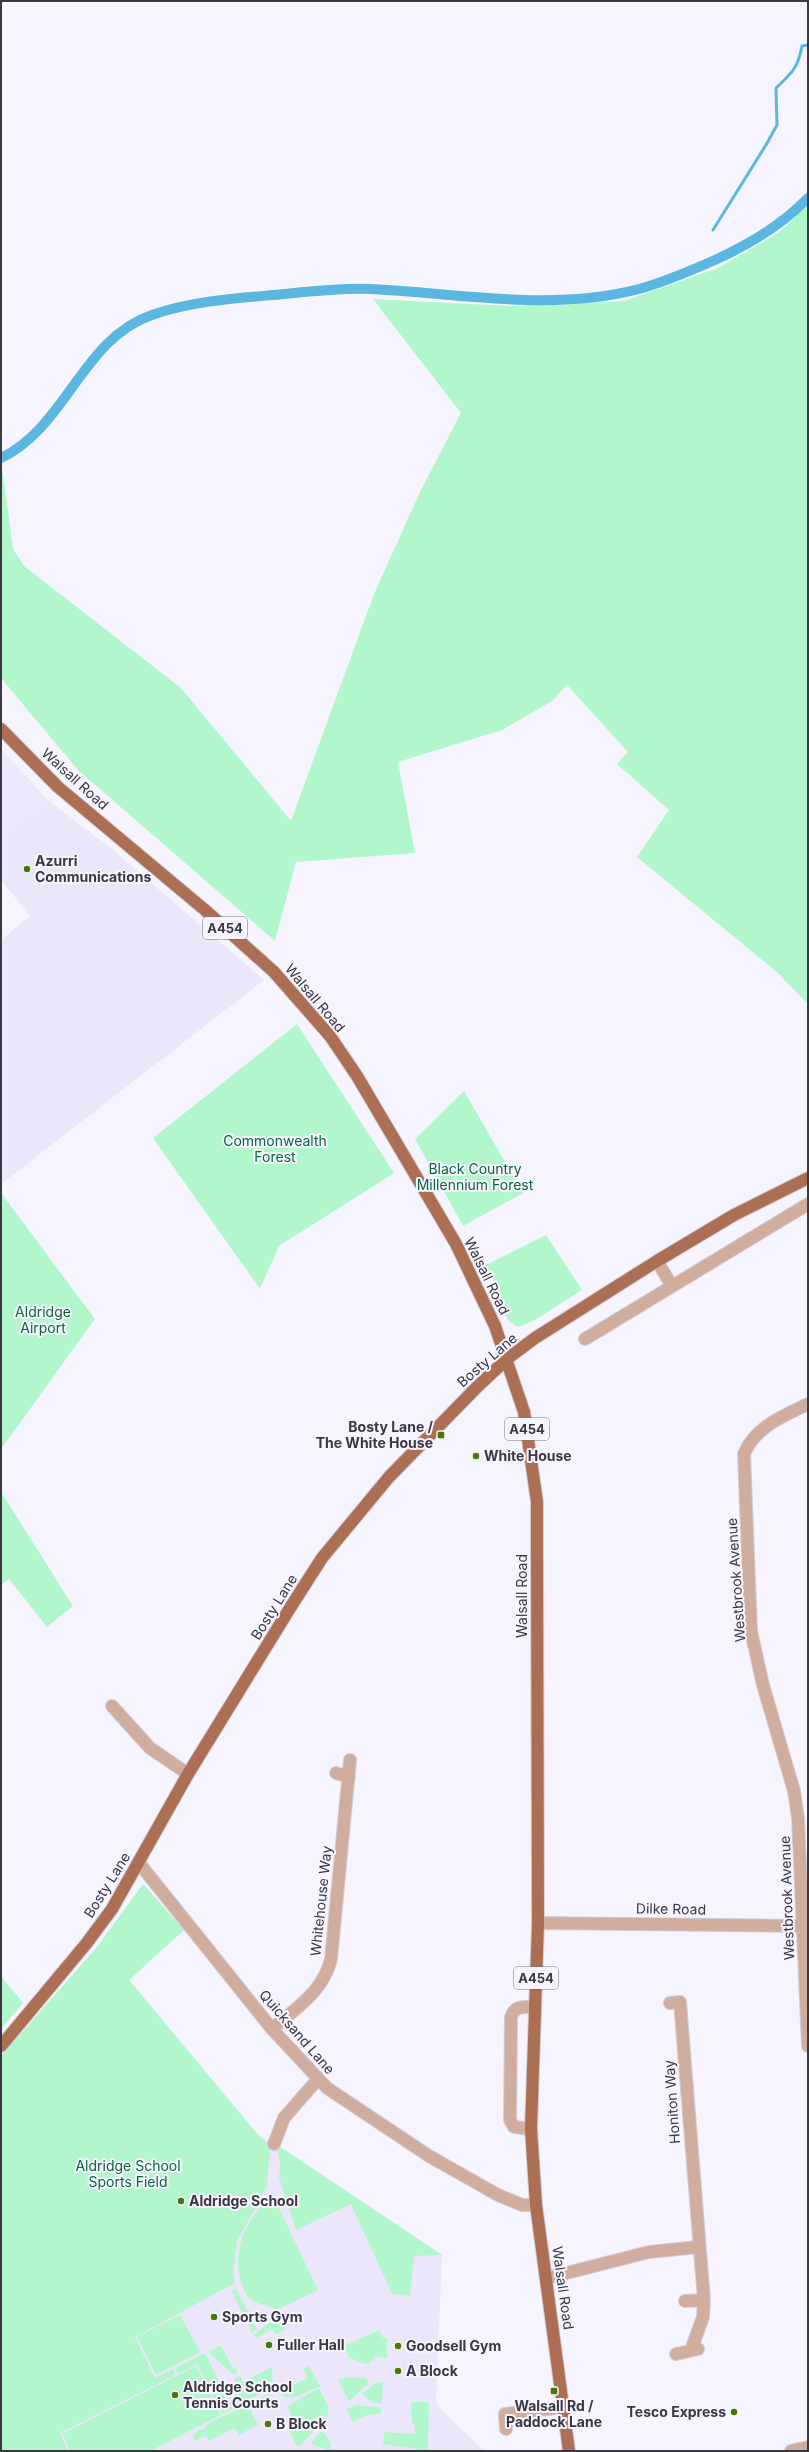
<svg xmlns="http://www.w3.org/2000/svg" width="809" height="2452" viewBox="0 0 809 2452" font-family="Inter,sans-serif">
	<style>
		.commercial { fill: #eee8fd }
		.built { fill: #ece6fa }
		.green { fill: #b1f7cb }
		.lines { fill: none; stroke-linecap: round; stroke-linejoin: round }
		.stream { stroke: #5cb7e0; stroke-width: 3 }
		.canal { stroke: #5cb7e0; stroke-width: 10 }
		.minor-casing { stroke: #d1ced8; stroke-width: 14 }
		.major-casing { stroke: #d1ced8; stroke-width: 14 }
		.minor { stroke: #d1ad9e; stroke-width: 12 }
		.major { stroke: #ad6f53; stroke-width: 12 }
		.poi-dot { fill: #477801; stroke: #f6f4fe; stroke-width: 1.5 }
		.labels { text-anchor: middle; stroke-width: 4; stroke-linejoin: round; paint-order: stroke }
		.shield { fill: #f6f4fe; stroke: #73707a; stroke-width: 1 }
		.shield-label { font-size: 13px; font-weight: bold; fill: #3b3842 }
		.street-label { font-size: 14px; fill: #3b3842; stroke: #f6f4fe }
		.poi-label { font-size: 14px; font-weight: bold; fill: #3b3842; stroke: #f6f4fe; text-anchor: start }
		.park-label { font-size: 14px; fill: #07683d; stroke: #f6f4fe }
	</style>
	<rect width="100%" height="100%" fill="#f6f4fe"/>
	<path class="commercial" d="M1,749L48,800L1,840Z"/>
	<path class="built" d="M48,800L113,850L264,980L1,1184V940L30,916L1,880V840Z
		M143,1884L184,1930L129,1980L258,2135L279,2146L442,2255L436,2404L484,2451H1V2056L97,1947Z"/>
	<path class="green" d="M808,205V1004L778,973L637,857L669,810L617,764L628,752L567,685L552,701L502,730L398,762L415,853L296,862L275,941L78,770L1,678L2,467L13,549L24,566L181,688L291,821L374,594L421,490L461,413L373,299L510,306L624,301L718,268L778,233Z
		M297,1024L394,1173L279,1246L260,1289L153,1138Z
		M464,1091L523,1193L463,1226L415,1139Z
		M1,1193L95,1319L1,1449Z
		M546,1235L582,1290L535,1320L518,1327C501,1320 501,1298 494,1282C492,1277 487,1271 484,1266Z
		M1,1492L73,1606L47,1627L9,1579L1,1585Z
		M143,1884L184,1930L129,1980L258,2135L270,2146L267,2187L237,2241L233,2271L235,2283L135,2337L155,2378L173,2369L175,2375L60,2433L68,2451H1V2056L97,1947Z
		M1,1976L23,2003L1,2029Z
		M279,2146L442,2255L414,2256L410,2296L392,2294L351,2204L296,2230L279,2178L280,2164L277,2150Z
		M274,2193L277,2204L318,2290L277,2310C268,2304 256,2305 249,2298C244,2292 242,2285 240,2278C232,2245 250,2215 274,2193Z
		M236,2288L257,2330L252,2333L231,2290Z
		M180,2315L200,2352L156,2375L137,2337Z
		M278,2316L285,2329L276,2335L272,2329L256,2338L254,2335Z
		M380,2330L383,2338H387V2358L375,2356L370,2363L365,2364L349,2358L345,2345Z
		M221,2345L233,2369L236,2368L238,2372L234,2375L208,2352Z
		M205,2353L233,2409L222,2414L197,2364L178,2374L175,2368Z
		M196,2366L221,2415L150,2451H71L62,2434Z
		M309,2366L320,2386L293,2398L284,2397L280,2391L308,2378L303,2369Z
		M272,2367L273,2388L235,2406V2378L240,2376L243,2382Z
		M348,2377L366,2378L369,2383L349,2401L338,2380Z
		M377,2382H383L382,2404L372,2402L362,2394Z
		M319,2388L329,2408L327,2416L299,2447L296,2445L287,2425L293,2421L288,2406Z
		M268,2394L271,2396L249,2407L258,2425L239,2435L235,2428L209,2441L206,2435L195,2441L193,2436L199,2429L203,2430L209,2423Z
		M411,2402H429L428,2451L383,2444L384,2432L415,2434V2424L412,2423Z
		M357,2405L381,2408V2413L367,2415L353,2422L346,2409Z
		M320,2432L325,2433L331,2445L329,2450L311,2444Z"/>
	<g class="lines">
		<path class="stream" d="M713,230L766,145L777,125L776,88C792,73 798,68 802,46L808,45"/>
		<path class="canal" d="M1,458C66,427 83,338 152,315C195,300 241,298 285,294C314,291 342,288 370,289C459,293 551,312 639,289C665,282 690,271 715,260C748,245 782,225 808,198"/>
		<defs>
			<path id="minor" d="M657,1261L672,1286
				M585,1339L808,1204
				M808,1404C783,1416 755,1427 744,1454L751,1631L763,1685L794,1791L798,1818L808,2046
				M112,1706L150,1748L188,1774
				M336,1773L349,1777
				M139,1863L272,2029L327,2088L429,2156L498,2195L522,2205H536
				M538,1923L803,1926
				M670,2003L680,2002L704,2300L703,2317L691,2350
				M272,2029C297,2007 323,1992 331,1959L350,1760
				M531,2129L514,2127L510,2120L511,2017C515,2005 524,2007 535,2007
				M274,2144L284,2118L317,2080
				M547,2278L649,2252L698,2247
				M685,2301L704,2300
				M676,2354L698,2349
				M506,2429L505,2414L564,2407
				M791,2451L808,2447"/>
			<path id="major" d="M1,729L58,787L205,910L274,972L330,1036L357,1076L456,1244L495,1326L524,1412L537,1502V1548L538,1923L531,2129L536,2205L569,2451
				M1,2046L86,1944L112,1909L188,1774L290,1608L322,1558L389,1477L477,1387L507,1359L535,1338L657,1261L734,1215L808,1178"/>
		</defs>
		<use href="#minor" class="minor-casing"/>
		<use href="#major" class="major-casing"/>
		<use href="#minor" class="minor"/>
		<use href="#major" class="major"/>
	</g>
	<g class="poi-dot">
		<circle cx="27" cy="869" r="4"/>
		<rect x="437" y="1431" width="8" height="8" rx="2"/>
		<circle cx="476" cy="1456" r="4"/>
		<circle cx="181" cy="2201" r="4"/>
		<circle cx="214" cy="2317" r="4"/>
		<circle cx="269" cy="2345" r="4"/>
		<circle cx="398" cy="2346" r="4"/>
		<circle cx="398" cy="2371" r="4"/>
		<rect x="550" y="2387" width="8" height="8" rx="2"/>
		<circle cx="175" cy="2395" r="4"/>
		<circle cx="734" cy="2412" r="4"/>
		<circle cx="268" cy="2424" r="4"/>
	</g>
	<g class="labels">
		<g class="shield">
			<rect x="203" y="917" width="44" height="22" rx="3"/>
			<rect x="505" y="1418" width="44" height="22" rx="3"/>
			<rect x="514" y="1967" width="44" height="22" rx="3"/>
		</g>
		<g class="shield-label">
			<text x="225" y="933">A454</text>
			<text x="527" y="1434">A454</text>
			<text x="536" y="1983">A454</text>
		</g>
		<g class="street-label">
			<text transform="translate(75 779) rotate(42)" y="5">Walsall Road</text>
			<text transform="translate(315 998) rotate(50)" y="5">Walsall Road</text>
			<text transform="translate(487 1276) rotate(64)" y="5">Walsall Road</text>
			<text transform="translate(487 1360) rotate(-41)" y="5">Bosty Lane</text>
			<text transform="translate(736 1580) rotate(-94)" y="5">Westbrook Avenue</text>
			<text transform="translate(522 1596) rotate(-90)" y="5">Walsall Road</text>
			<text transform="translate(274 1607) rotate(-58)" y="5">Bosty Lane</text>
			<text transform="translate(107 1885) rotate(-58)" y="5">Bosty Lane</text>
			<text transform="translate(787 1898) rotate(-92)" y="5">Westbrook Avenue</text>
			<text transform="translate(321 1901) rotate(-84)" y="5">Whitehouse Way</text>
			<text transform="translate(671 1909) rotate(1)" y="5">Dilke Road</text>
			<text transform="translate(297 2032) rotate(49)" y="5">Quicksand Lane</text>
			<text transform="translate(672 2102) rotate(-94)" y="5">Honiton Way</text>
			<text transform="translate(563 2288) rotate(82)" y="5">Walsall Road</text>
		</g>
		<g class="poi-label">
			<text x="35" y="866">Azurri<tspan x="35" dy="16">Communications</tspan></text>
			<text x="433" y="1432" text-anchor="end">Bosty Lane /<tspan x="433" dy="16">The White House</tspan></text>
			<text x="484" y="1461">White House</text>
			<text x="189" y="2206">Aldridge School</text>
			<text x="222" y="2322">Sports Gym</text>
			<text x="277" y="2350">Fuller Hall</text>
			<text x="406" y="2351">Goodsell Gym</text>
			<text x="406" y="2376">A Block</text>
			<text x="183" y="2392">Aldridge School<tspan x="183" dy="16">Tennis Courts</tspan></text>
			<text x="554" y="2411" text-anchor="middle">Walsall Rd /<tspan x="554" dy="16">Paddock Lane</tspan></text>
			<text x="726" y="2417" text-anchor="end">Tesco Express</text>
			<text x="276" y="2429">B Block</text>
		</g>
		<g class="park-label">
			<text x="275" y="1146">Commonwealth<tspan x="275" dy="16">Forest</tspan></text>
			<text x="475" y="1174">Black Country<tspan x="475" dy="16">Millennium Forest</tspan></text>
			<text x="43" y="1317">Aldridge<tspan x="43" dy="16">Airport</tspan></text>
			<text x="128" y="2171">Aldridge School<tspan x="128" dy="16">Sports Field</tspan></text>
		</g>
	</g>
	<rect width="809" height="2452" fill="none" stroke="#3b3842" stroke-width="4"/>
</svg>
